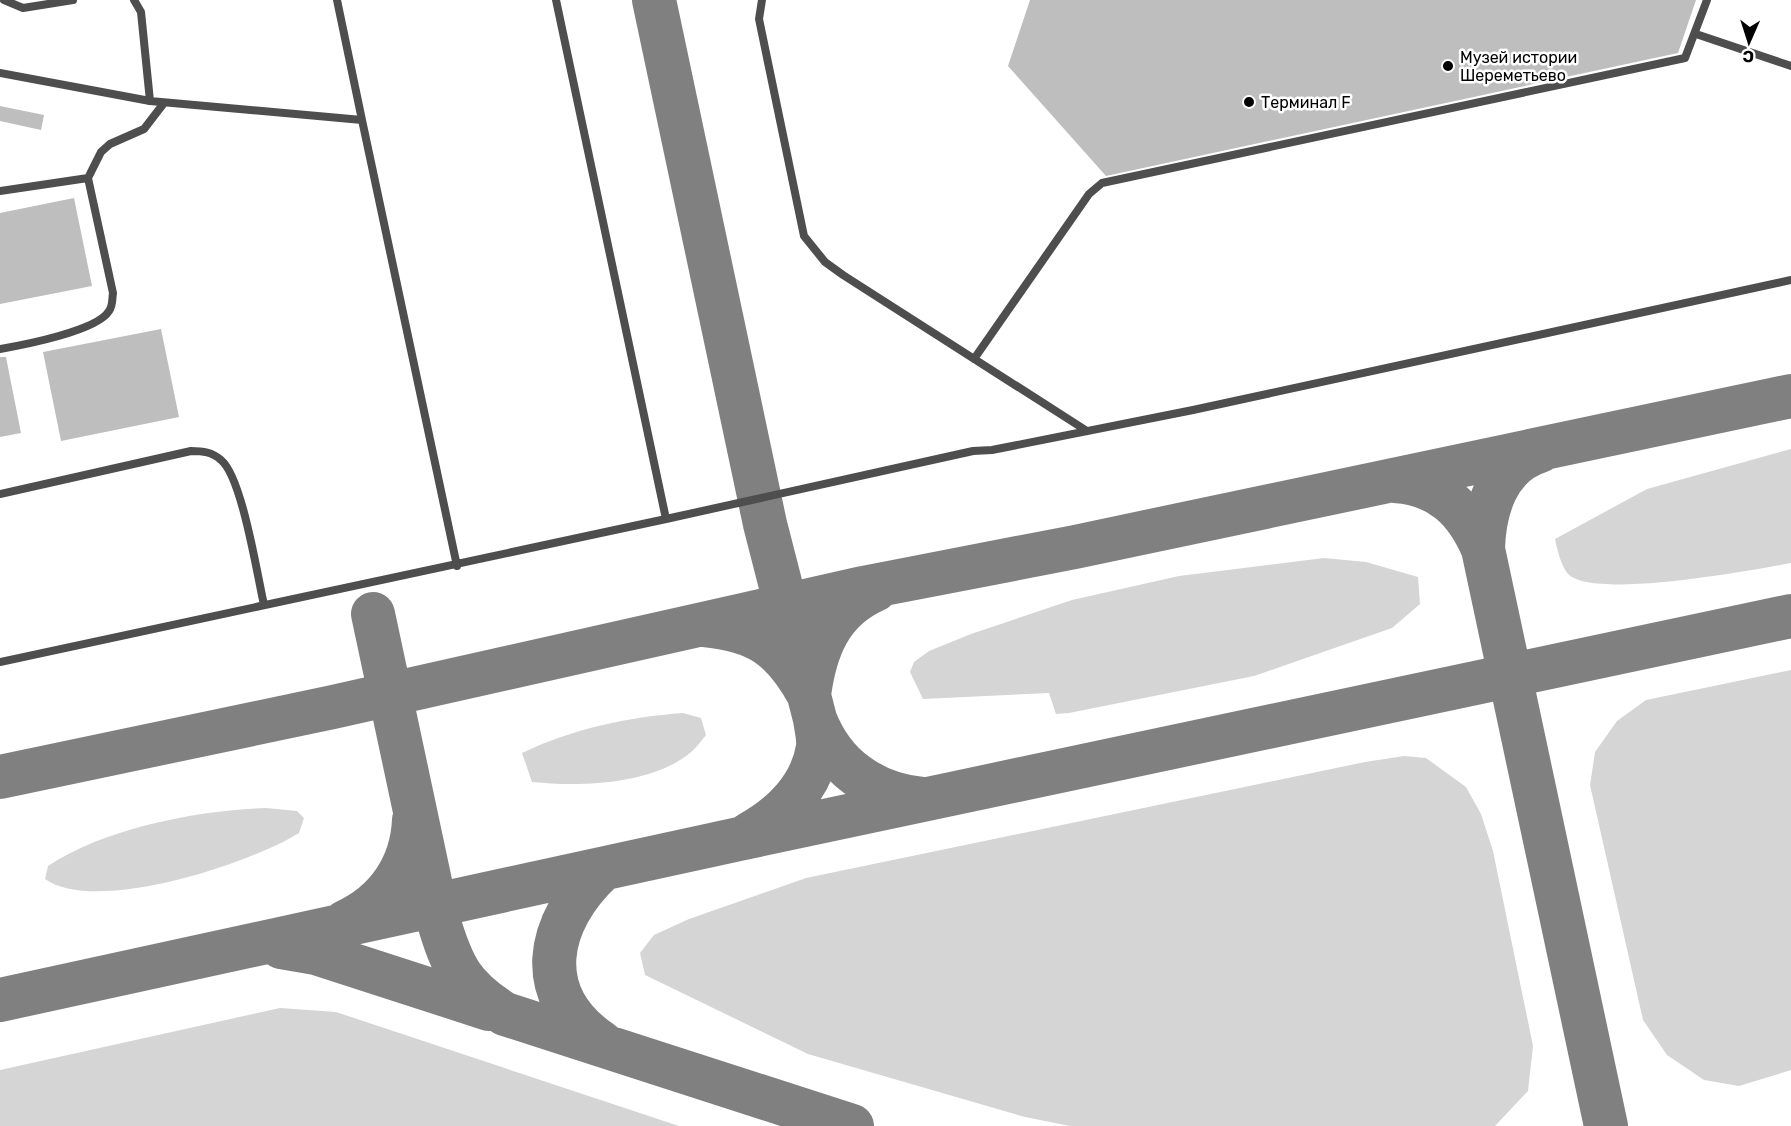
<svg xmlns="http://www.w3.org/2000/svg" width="1791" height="1126" viewBox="0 0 1791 1126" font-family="Rubik,sans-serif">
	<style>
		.green { fill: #d5d5d5 }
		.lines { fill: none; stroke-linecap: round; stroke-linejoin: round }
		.taxiway { stroke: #808080; stroke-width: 44 }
		.building { fill: #bebebe }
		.service { stroke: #4e4e4e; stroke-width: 8 }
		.poi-dot { fill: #000; stroke: #fff; stroke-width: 2 }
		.labels { text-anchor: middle; stroke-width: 5; stroke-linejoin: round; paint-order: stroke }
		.poi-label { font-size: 16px; fill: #000; stroke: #fff; text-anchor: start }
	</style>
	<rect width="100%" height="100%" fill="#fff"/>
	<path class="green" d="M1791,449V563C1753,570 1594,600 1568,574C1561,566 1557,549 1555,539L1647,489Z
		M1324,558L1366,562L1418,577L1420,604L1392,628L1254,676L1069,713L1056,714L1049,693L923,699L910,672L914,662L929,651L971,634L1072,600L1179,576Z
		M1791,670V1070L1739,1086L1704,1080L1667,1055L1643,1020L1590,785L1595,752L1617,721L1646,700Z
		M683,713L701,718L706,735C701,741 696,748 690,753C651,785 579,787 532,782L522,753C572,729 628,717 683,713Z
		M1404,756L1426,758L1466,787L1481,814L1493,851L1533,1046L1528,1091L1495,1126H1070L1025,1117L808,1054L645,975L640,953L654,935L689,919L806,878L1365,762Z
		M266,808L297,811L304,818L299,833C249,864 96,915 45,879L48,866C104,828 199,810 266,808Z
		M280,1008L336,1012L679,1126H0V1070Z"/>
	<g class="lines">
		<path class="taxiway" d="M654,0L765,524L815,719C833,766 872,794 922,799
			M1395,481C1440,484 1466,509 1483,549C1484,510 1497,464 1540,451
			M1483,549L1606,1126
			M373,614L438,919C452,967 462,987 505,1014L852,1126
			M704,625C759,630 783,648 809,695C815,649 830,610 875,590
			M0,777L333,707L863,588L1075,547L1791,396
			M749,834C782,816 812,787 818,747C819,739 816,727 815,719
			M602,870C546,922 531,995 602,1043
			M345,922C387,903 412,866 414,820
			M281,947L316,953L489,1009
			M0,1000L739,839L1791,616"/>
	</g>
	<path class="building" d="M1030,0H1696L1678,53L1106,176L1008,66Z
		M0,106L44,115L41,130L0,121Z
		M74,198L92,286L0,304V213Z
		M161,329L179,417L61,441L43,352Z
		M0,357H6L21,433L0,437Z"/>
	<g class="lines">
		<path class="service" d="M4,0L23,8L73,0
			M134,0L141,12L150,101
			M556,0L666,519L973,451L992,450L1193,410L1791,280
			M762,0L759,19L804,236L825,262L843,275L1087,431
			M1696,34L1791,66
			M0,73L150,101L362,120L337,0
			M362,120L457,566
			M0,191L88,178
			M0,349C23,345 97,331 109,311C113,306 112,299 113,293L88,178L101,152L110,144L144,129L164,103
			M974,359L1089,194L1102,183L1685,58L1707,0
			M0,494L191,451C203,451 212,452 221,460C242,477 257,574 264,605
			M0,662L666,519"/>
	</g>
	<g class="poi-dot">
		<circle cx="1448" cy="66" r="6"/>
		<circle cx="1249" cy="102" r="6"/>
	</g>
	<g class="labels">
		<g class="poi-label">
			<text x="1460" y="63">Музей истории<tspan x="1460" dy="18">Шереметьево</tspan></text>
			<text x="1261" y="108">Терминал F</text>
		</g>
	</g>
	<g transform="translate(1749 42) rotate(183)" stroke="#ffffff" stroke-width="4.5" paint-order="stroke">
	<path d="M0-4.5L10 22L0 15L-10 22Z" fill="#000000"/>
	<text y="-9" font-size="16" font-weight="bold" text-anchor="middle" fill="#000000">С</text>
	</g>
</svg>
